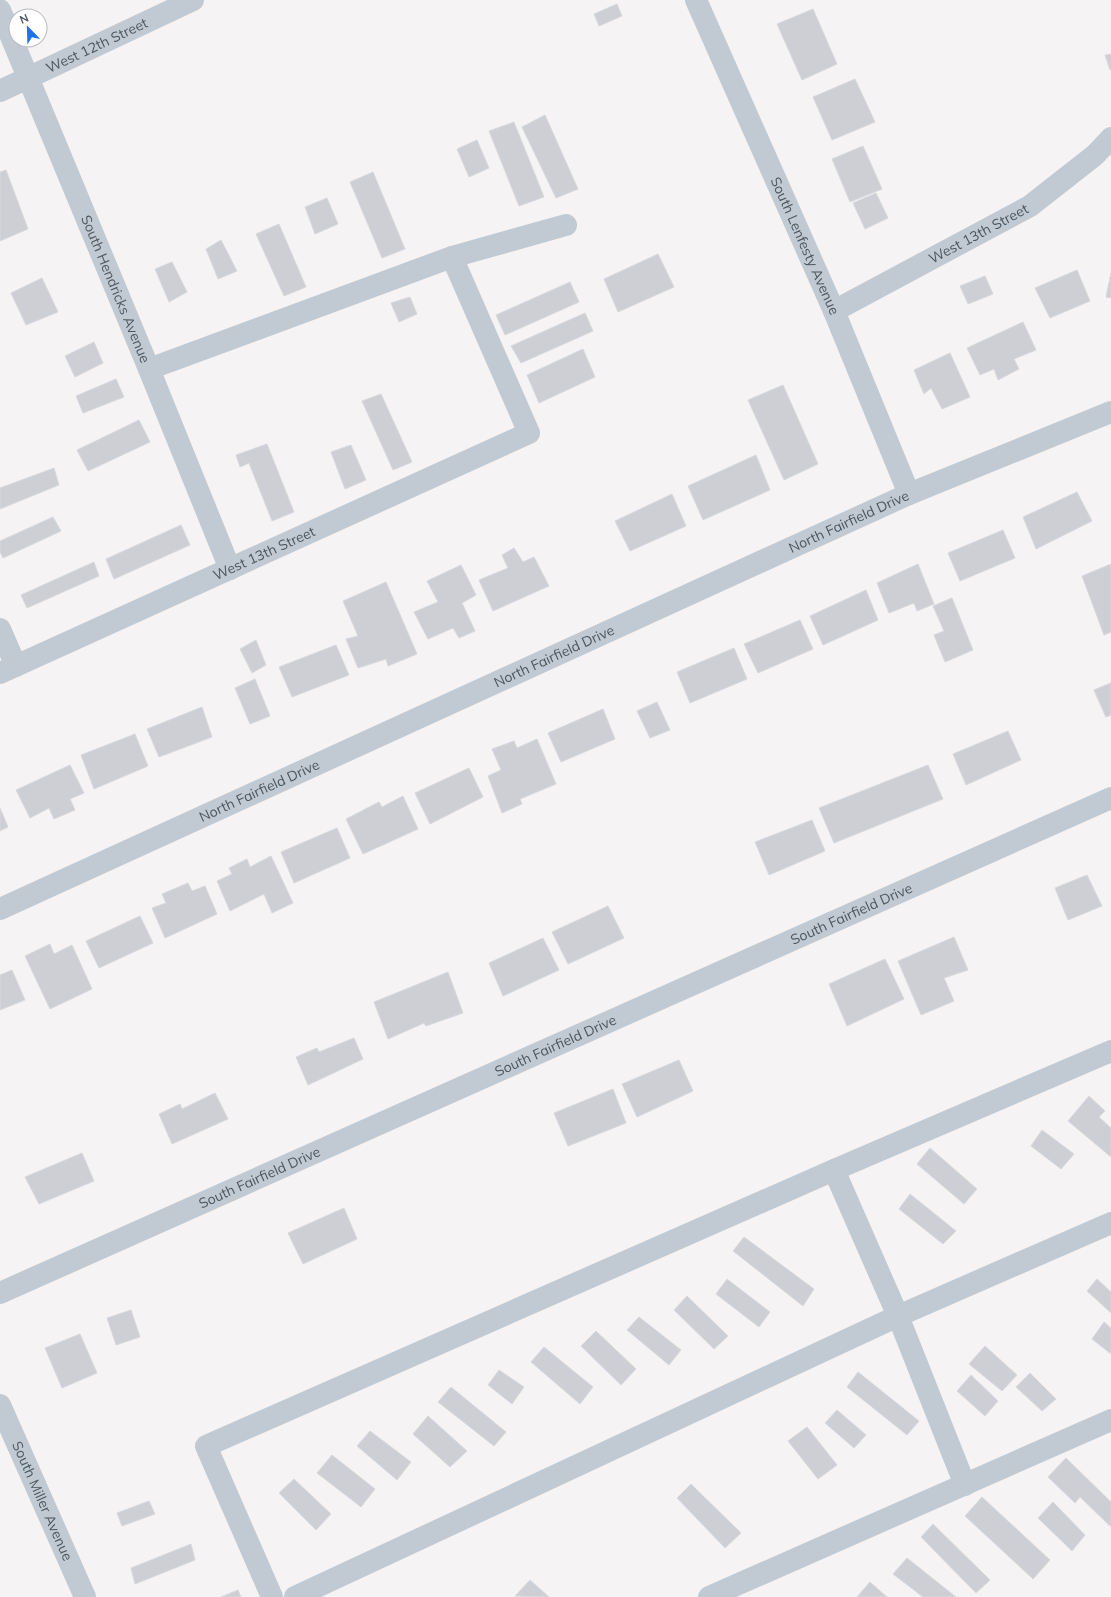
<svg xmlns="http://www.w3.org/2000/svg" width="1111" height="1597" viewBox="0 0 1111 1597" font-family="Mulish,sans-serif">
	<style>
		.building { fill: #cdcfd5; stroke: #d7d9de }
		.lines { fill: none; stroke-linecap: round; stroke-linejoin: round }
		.minor { stroke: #c1cad2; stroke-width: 22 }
		.labels { text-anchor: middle; stroke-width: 4; stroke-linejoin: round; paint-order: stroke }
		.street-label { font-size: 14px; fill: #4a5661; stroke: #fff }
	</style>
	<rect width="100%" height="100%" fill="#f5f3f3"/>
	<path class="building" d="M617,4L622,16L599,26L594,14Z
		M813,9L837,64L802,80L777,24Z
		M1111,54V70H1110L1105,55Z
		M855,79L875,122L832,140L813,97Z
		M545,115L578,189L556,198L522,127Z
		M514,122L544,197L519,206L489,131Z
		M477,140L489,168L469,177L457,149Z
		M863,146L882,189L850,202L832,159Z
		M6,170L28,229L0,241V172Z
		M373,172L405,249L382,258L350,182Z
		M876,193L888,218L865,229L853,203Z
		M327,198L338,224L315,234L305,207Z
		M279,224L306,287L284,296L256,234Z
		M221,240L237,271L218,279L206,249Z
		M658,254L674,287L618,312L604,279Z
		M172,262L187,292L169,302L155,269Z
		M1077,270L1090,301L1050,318L1035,288Z
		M1111,273V298L1106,297Z
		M985,276L993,294L968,304L960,286Z
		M42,278L58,312L26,325L11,293Z
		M570,282L579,302L505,335L496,315Z
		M410,297L417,314L399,322L391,303Z
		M585,313L593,331L521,363L511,346Z
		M1023,322L1036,350L1014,359L1019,369L998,380L994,369L980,375L967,348Z
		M94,342L103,363L75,377L65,356Z
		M583,349L595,377L539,403L527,375Z
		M950,353L970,397L942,409L931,388L924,394L914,370Z
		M116,379L124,397L83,413L76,396Z
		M783,385L818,464L784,480L748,400Z
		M381,394L412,462L393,470L362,401Z
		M139,420L150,442L88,471L77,450Z
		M267,444L294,512L272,521L249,463L240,467L236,455Z
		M351,445L366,480L345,489L331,452Z
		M756,455L770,490L703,520L688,486Z
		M54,468L59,485L0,509V488Z
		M1077,492L1092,521L1036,549L1023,517Z
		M672,494L686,526L630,551L615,521Z
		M53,517L61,531L3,558L0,552V541Z
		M181,525L190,545L114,579L106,559Z
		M1003,530L1015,558L960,581L948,553Z
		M514,548L523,562L534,557L549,586L493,611L479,580L508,568L502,555Z
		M94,562L99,576L27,608L21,595Z
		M918,564L934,604L917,611L914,603L889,613L877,583Z
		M1111,564V632L1104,635L1082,576Z
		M461,565L476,595L462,603L475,631L459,638L453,628L428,639L414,612L438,602L427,581Z
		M386,582L417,654L388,666L386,659L358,668L346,639L358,636L343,601Z
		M866,590L878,620L823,645L810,616Z
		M952,598L973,650L945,662L934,635L944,631L933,606Z
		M800,620L813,649L758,673L744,644Z
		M256,640L266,665L252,673L240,649Z
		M336,645L349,675L292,697L279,667Z
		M734,648L747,679L690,703L677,672Z
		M255,679L270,716L250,724L235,688Z
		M1111,683V715L1106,717L1094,690Z
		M1111,683V715L1106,717L1094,690Z
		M657,702L670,730L650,738L637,711Z
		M202,707L212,737L159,757L147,729Z
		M603,709L615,739L561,762L548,733Z
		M1008,731L1021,760L966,785L953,754Z
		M135,734L148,766L94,789L81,755Z
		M537,739L556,784L520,799L522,804L502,813L488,776L501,770L492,749L514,741L517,748Z
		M70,765L84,793L70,799L75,810L54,819L49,808L30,818L16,790Z
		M928,765L943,799L834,843L819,808Z
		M469,768L483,797L430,824L415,793Z
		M403,796L418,829L363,854L346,819L379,802L382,807Z
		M0,808L8,827L0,831Z
		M812,820L825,851L769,875L755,842Z
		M337,828L350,858L294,883L281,852Z
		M271,856L293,903L272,913L264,894L230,911L217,881L232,874L229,868L247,859L250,867Z
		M1087,875L1102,906L1068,920L1055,888Z
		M188,883L192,891L205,886L217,914L165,938L152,908L166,903L162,894Z
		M608,906L624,938L568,964L552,932Z
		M140,916L153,943L99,968L86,941Z
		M954,937L968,970L944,978L954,1001L921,1015L898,961Z
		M543,938L559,970L503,996L489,963Z
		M50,944L54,954L72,945L92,989L50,1009L25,956Z
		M885,959L904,999L847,1026L829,984Z
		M12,970L25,1000L0,1010V975Z
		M448,972L463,1013L426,1026L424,1023L388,1039L374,1002Z
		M354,1038L363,1059L308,1085L296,1057L317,1048L319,1052Z
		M679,1060L693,1091L637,1117L622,1084Z
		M613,1089L626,1123L568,1146L554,1113Z
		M215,1093L228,1119L172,1144L159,1114L180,1104L182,1109Z
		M1089,1096L1105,1111L1099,1117L1111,1128V1157L1068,1121Z
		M1042,1130L1074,1154L1061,1169L1031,1146Z
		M930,1148L977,1189L964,1204L917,1164Z
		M82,1153L94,1181L39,1204L25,1177Z
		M910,1194L956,1231L943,1244L899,1209Z
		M344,1208L357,1239L303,1264L288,1233Z
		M744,1237L814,1289L803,1306L733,1251Z
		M727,1279L770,1312L759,1327L716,1294Z
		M1097,1279L1111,1292V1313L1087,1291Z
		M687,1296L728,1336L714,1349L674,1310Z
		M131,1310L140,1337L116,1345L107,1318Z
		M639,1317L681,1350L669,1365L627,1330Z
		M1104,1322L1111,1328V1354L1092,1339Z
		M596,1331L636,1369L621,1385L581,1346Z
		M80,1334L97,1373L62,1388L45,1348Z
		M985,1346L1017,1375L1002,1391L969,1364Z
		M544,1347L593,1387L580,1404L531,1362Z
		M499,1370L524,1387L512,1404L488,1385Z
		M858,1372L919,1421L907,1435L847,1387Z
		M1030,1373L1056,1399L1042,1411L1016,1387Z
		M971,1375L998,1401L985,1416L957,1391Z
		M451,1387L506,1432L494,1446L438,1402Z
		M837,1410L866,1435L854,1448L825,1423Z
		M428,1416L467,1451L450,1467L413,1434Z
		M807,1427L837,1465L818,1479L788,1441Z
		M370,1431L411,1462L397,1480L357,1446Z
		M332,1455L375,1489L361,1507L317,1473Z
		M1066,1458L1111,1502V1527L1080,1497L1075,1503L1048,1477Z
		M294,1479L331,1514L316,1530L279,1493Z
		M691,1484L741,1533L725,1548L677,1498Z
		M982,1497L1050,1560L1033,1579L965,1516Z
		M149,1501L155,1514L122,1526L117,1513Z
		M1053,1502L1085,1535L1072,1551L1038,1518Z
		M933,1524L990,1580L976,1593L921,1537Z
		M191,1544L195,1560L135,1584L131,1568Z
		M907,1558L956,1597H923L893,1574Z
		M530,1580L549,1597L515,1596Z
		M870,1582L887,1597H857Z
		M238,1590L241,1597H221Z"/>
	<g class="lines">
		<g class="minor">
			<path id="s1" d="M696,0L834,311L909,494"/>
			<path id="s2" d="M0,10L149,369L230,569"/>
			<path id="s3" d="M0,91L193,0"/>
			<path id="s4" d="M834,311L1030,206L1095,155L1111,138"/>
			<path d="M149,369L452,257L566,225"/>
			<path d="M0,629L16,666"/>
			<path id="s5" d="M0,673L529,433L452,257"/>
			<path id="s6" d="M0,909L909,494L1111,412"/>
			<path d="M834,1170L898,1316L965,1485"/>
			<path id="s7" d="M0,1293L1111,798"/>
			<path id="s8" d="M0,1405L85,1597"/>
			<path d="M272,1597L206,1446L834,1170L1111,1051"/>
			<path d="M295,1597L898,1316L1111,1223"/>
			<path d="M709,1597L1111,1420"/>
		</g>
	</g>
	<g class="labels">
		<g class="street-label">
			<text dy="5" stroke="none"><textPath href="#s3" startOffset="107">West 12th Street</textPath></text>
			<text dy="5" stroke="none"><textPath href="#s4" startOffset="164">West 13th Street</textPath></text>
			<text dy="5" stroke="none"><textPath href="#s1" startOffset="269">South Lenfesty Avenue</textPath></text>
			<text dy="5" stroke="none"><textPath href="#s2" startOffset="302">South Hendricks Avenue</textPath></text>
			<text dy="5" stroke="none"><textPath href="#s6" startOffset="933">North Fairfield Drive</textPath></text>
			<text dy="5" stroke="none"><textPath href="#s5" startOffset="290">West 13th Street</textPath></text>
			<text dy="5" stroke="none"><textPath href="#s6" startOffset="609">North Fairfield Drive</textPath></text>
			<text dy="5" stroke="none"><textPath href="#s6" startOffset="285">North Fairfield Drive</textPath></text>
			<text dy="5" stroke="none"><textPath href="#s7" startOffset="932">South Fairfield Drive</textPath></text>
			<text dy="5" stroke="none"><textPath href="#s7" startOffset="608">South Fairfield Drive</textPath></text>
			<text dy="5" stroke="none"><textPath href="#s7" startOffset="284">South Fairfield Drive</textPath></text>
			<text dy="5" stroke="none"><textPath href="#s8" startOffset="105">South Miller Avenue</textPath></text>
		</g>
	</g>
	<g transform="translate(28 28) rotate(337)"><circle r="19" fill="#ffffff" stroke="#b7bbc0"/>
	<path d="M0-3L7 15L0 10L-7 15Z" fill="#1a73e8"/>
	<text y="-6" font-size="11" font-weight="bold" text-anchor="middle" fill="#4a5661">N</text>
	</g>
</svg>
